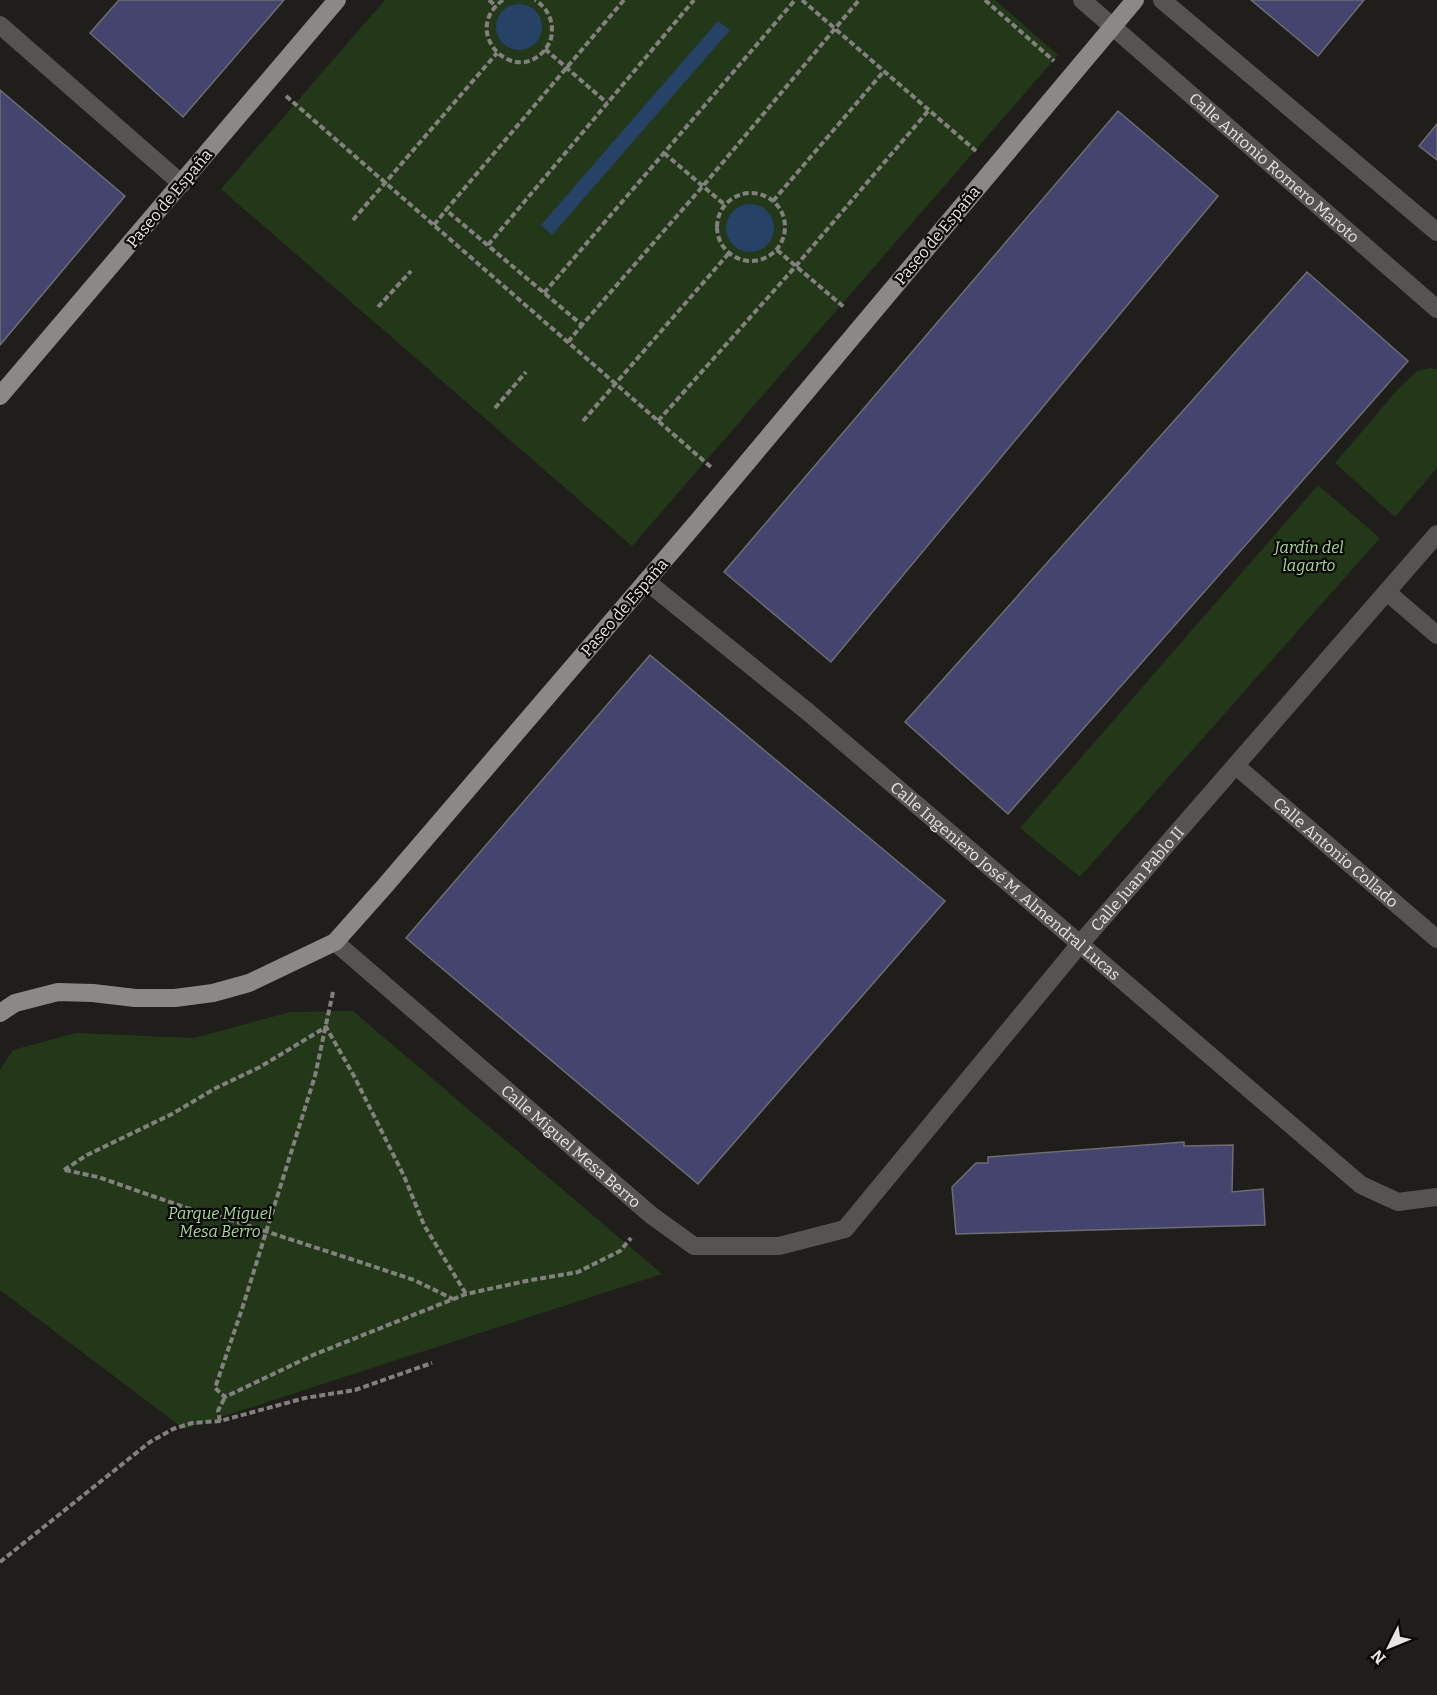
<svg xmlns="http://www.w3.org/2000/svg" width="1437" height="1695" viewBox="0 0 1437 1695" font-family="Bitter,serif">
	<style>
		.green { fill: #223819 }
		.water { fill: #264267 }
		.building { fill: #44446f; stroke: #6d6d72; stroke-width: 1.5 }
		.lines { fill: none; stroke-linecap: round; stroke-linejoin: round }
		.path { stroke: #82817d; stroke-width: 4; stroke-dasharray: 6 3; stroke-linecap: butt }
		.street { stroke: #565353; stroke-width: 18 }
		.primary { stroke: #8d8888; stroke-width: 18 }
		.labels { text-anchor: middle; stroke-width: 4.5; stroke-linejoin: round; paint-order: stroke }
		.street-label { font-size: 16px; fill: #e6e5e2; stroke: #090807 }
		.park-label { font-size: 16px; font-style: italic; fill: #a8d796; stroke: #090807 }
	</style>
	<rect width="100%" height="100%" fill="#201e1a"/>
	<path class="green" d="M385,0H995L1058,55L632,546L221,189Z
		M1430,368L1437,369V468L1395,517L1335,463L1399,388L1417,371Z
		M1318,485L1380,538L1080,877L1020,828Z
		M353,1011L662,1274L184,1429L0,1290V1070L13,1050L76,1033L194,1038L290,1012Z"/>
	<path class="water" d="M496 27a23 23 0 1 1 46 0a23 23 0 1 1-46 0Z
		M718,21L730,30L552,235L541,225Z
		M726 228a24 24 0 1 1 48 0a24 24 0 1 1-48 0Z"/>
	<path class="building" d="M119,0H284L183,117L90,33Z
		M1251,0H1364L1318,56Z
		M0,90L125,196L0,345Z
		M1118,111L1218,196L831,662L724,572Z
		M1437,124V160L1419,146Z
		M1307,272L1408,361L1008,814L905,722Z
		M650,655L945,901L698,1184L406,938Z
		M1184,1142V1146L1233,1145L1232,1192L1263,1189L1265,1225L956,1234L952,1187L976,1163H988V1157Z"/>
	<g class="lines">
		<path class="path" d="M489,0L496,6
			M503,0C460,31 512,85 543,52C548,46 552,40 552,31C552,17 546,7 535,0
			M624,0L446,210L582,325L703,186L859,0
			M802,0L976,151
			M985,0L1054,61
			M545,49L607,103
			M286,96L712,468
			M664,153L725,205
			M717 227a34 34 0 1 1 68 0a34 34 0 1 1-68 0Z
			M773,201L884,71
			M353,220L497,53
			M434,225L446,210
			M488,245L694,0
			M777,250L845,308
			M544,293L795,0
			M378,307L411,271
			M568,342L582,325
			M495,408L526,372
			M583,421L729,253
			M658,421L795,267L929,110
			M333,992L315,1076L242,1309L215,1388L225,1397L313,1355L466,1294L526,1281L578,1272L620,1251L631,1238
			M64,1170L87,1155L172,1114L216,1088L260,1067L326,1027L354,1076L404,1176L424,1225L466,1294
			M65,1170L98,1177L184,1207L231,1220L363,1263L414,1280L453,1299
			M220,1421L218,1411L225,1397
			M0,1562L150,1442L173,1429L192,1423L220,1421L305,1398L355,1390L432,1363"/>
		<g class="street">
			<path id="s1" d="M1082,0L1437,309"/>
			<path d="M1162,0L1437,232"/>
			<path d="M0,25L182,184"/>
			<path id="s2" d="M646,581L808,712L1080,944L1361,1185L1398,1202L1437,1197"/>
			<path d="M1387,592L1437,635"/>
			<path id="s3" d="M1236,766L1437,939"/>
			<path id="s4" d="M335,942L651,1215L694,1246H779L845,1229L1080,944L1437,534"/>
		</g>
		<path class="primary" d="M0,396L337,0
			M0,1013L15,1003L58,992L93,993L135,998H175L213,993L249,983L335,942L384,887L697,522L1135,0"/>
	</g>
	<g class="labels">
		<g class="street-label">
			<text dy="6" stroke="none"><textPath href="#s1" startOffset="255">Calle Antonio Romero Maroto</textPath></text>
			<text transform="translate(169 198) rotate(-50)" y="6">Paseo de España</text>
			<text transform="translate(937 235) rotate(-50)" y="6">Paseo de España</text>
			<text transform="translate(624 607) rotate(-49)" y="6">Paseo de España</text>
			<text dy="6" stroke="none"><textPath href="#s3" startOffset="132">Calle Antonio Collado</textPath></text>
			<text dy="6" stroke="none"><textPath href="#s4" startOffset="1080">Calle Juan Pablo II</textPath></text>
			<text dy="6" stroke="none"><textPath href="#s2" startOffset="468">Calle Ingeniero José M. Almendral Lucas</textPath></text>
			<text dy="6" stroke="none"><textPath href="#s4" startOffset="312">Calle Miguel Mesa Berro</textPath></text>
		</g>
		<g class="park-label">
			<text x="1309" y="553">Jardín del<tspan x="1309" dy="18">lagarto</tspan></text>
			<text x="220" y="1219">Parque Miguel<tspan x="220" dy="18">Mesa Berro</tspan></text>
		</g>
	</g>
	<g transform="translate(1389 1647) rotate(227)" stroke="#090807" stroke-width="4.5" paint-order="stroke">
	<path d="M0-4.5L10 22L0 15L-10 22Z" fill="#e6e5e2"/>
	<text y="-9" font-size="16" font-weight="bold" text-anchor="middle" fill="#e6e5e2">N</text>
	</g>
</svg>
